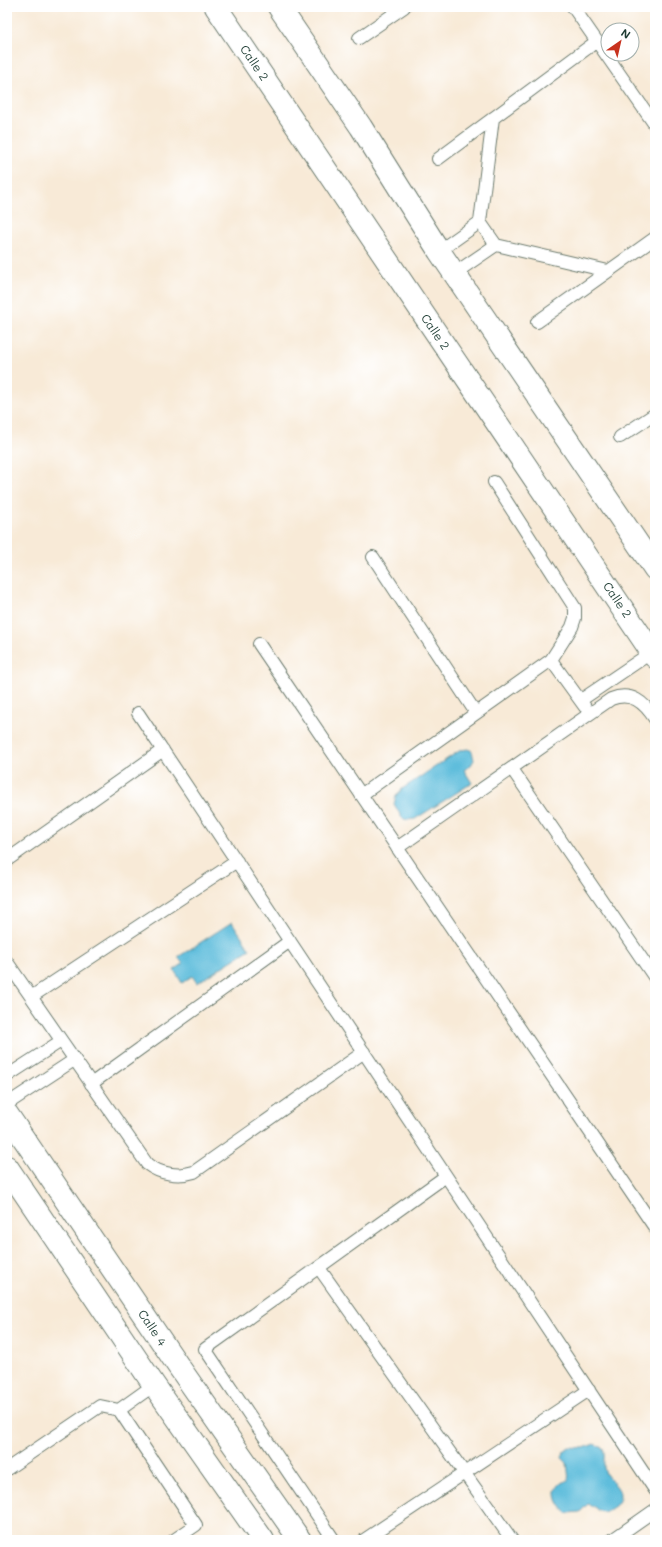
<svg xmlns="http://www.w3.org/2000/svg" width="662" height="1547" viewBox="0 0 662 1547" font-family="Mali,sans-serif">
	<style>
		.water { fill: #5ebddc; stroke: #3e7d88 }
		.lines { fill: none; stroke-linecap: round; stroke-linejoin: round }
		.lane-casing { stroke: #6b7a6d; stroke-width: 14 }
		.street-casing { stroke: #6b7a6d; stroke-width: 24 }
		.lane { stroke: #fff; stroke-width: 12 }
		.street { stroke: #fff; stroke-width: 22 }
		.labels { text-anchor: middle; stroke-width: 3; stroke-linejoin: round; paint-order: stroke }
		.street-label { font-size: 12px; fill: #1f3d34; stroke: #fff }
	</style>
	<rect width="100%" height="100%" fill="#fff"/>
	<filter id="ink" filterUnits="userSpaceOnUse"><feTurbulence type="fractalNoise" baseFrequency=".025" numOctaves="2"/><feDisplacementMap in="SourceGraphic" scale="8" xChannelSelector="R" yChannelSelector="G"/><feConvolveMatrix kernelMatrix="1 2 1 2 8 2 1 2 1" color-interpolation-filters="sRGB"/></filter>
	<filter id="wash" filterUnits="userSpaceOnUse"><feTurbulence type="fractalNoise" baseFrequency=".012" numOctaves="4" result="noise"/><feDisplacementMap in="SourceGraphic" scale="16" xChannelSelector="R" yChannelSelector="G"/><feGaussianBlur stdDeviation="0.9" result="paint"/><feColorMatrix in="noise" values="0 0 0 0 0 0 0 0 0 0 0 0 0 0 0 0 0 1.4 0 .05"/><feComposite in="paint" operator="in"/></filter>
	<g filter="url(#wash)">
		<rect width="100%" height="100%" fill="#f8ead7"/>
		<path class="water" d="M468,749L472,751L474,760L471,765L464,770L472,783L415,819L407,820L402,818L394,804L396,796L402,789L453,755L461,750Z
			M232,922L250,949L197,983L192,976L182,983L174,970L183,964L178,957Z
			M594,1444L603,1448C606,1456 602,1464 605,1472C610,1483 627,1489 617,1504C614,1507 608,1511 604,1512C597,1512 594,1505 588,1504L580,1512L567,1513C559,1507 551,1493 560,1484C562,1482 566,1481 569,1480L567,1463L562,1458L564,1451L569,1447L584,1448Z"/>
	</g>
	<g filter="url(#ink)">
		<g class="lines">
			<defs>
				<path id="lane" d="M573,7L655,125
					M359,38L404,7
					M493,118L480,222L496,245L608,271
					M438,159L597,41
					M439,251L480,222
					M455,273L496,245
					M537,322L655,238
					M620,437L655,414
					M373,557L476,713
					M259,644L655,1228
					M551,660L585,707
					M581,700L652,652
					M138,713L655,1490
					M512,769L655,978
					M361,795L551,660L572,627L575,618V608L494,482
					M397,848L611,699C631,691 644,702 655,719
					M7,860L163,750
					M7,962L147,1164C160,1174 178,1177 194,1172L364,1052
					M31,997L237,861
					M7,1076L61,1041
					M91,1084L290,941
					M7,1104L74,1060
					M319,1268L512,1540
					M119,1410L154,1385
					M7,1469L100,1406L119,1410L196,1525L174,1540
					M334,1540L205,1349L446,1176
					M364,1540L589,1390
					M612,1540L655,1510"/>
				<path id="street" d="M216,7L655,657
					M279,7L361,127L439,251L655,569
					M7,1114L179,1367L300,1540
					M7,1167L154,1385L263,1540"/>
			</defs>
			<use href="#lane" class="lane-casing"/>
			<use href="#street" class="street-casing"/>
			<use href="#lane" class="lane"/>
			<use href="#street" class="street"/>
		</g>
	</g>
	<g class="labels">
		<g class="street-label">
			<text transform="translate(254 63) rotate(56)" y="4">Calle 2</text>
			<text transform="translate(435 332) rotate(56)" y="4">Calle 2</text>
			<text transform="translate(617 600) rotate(56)" y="4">Calle 2</text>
			<text transform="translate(152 1328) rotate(56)" y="4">Calle 4</text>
		</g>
	</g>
	<rect width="662" height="1547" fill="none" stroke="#fff" stroke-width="24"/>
	<g transform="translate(620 42) rotate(34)"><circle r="19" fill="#ffffff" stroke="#a5b1ae"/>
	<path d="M0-3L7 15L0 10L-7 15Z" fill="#c8321e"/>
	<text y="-6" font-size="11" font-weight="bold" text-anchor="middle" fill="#1f3d34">N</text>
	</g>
</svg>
